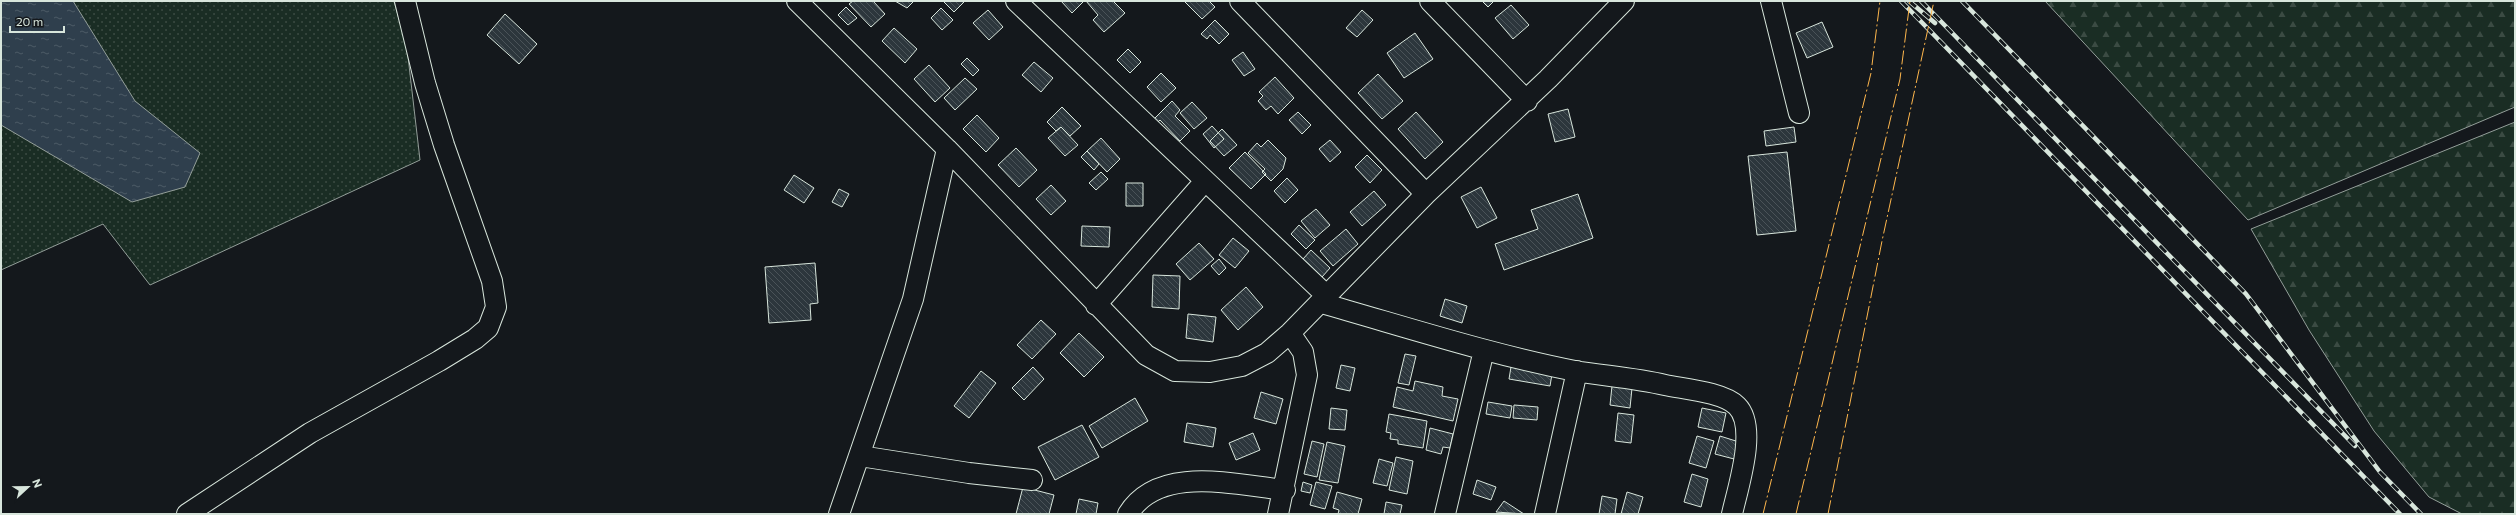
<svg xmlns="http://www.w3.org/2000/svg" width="2516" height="515" viewBox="0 0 2516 515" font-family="Commissioner,sans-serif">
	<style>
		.grass { fill: url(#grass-dots); stroke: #939e99 }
		.forest { fill: url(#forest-firs); stroke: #939e99 }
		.water { fill: url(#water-ripples); stroke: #939e99 }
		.building { fill: url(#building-back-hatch); stroke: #d8e6dc }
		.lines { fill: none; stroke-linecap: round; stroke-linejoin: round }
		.minor-casing { stroke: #d8e6dc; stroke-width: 22 }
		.minor { stroke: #14181c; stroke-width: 20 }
		.rail-casing { stroke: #d8e6dc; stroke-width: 4.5 }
		.rail { stroke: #14181c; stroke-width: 3; stroke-dasharray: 9; stroke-linecap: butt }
		.power { stroke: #ffb74d; stroke-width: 1; stroke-dasharray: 14 3 2 3; stroke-linecap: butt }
	</style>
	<defs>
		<pattern id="grass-dots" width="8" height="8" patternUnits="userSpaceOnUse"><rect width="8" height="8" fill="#1a2d24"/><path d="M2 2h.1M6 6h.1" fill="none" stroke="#3b4b43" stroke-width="1.8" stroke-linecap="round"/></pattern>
		<pattern id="forest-firs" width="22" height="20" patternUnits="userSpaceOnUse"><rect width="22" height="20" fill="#1a2d24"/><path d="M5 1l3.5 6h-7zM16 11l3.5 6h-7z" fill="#3b4b43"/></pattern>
		<pattern id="water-ripples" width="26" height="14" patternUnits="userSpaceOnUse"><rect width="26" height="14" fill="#2f3f4d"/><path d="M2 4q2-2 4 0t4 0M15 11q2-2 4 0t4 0" fill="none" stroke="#4c5b66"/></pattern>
		<pattern id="building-back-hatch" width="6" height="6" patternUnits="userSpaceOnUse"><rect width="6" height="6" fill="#2c363c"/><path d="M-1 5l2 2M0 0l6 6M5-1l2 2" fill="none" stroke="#4a5358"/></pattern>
	</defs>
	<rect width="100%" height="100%" fill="#14181c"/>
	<path class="grass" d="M1,1H394L407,48L420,160L150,285L103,224L1,270Z"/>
	<path class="forest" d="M2045,1H2515V107L2248,220Z
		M2515,122V514H2462L2429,497L2374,431L2309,330L2251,229Z"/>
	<path class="water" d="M1,1H73L135,101L200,153L185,187L132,202L1,125Z"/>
	<path class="building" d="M853,1H873L885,14L871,27L849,4Z
		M895,1H914L907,8Z
		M943,1H965L954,12Z
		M1061,1H1082L1083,2L1072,13Z
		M1086,1H1113L1125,13L1104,32L1093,20L1098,15Z
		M1184,1H1209L1215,7L1202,19Z
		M1482,1H1494L1488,7Z
		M1511,5L1529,25L1513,39L1495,18Z
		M846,7L857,18L848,25L838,15Z
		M941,8L953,20L942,30L931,18Z
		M988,10L1003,27L989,40L973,23Z
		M1362,10L1373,20L1357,37L1346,28Z
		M505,14L537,44L519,64L487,35Z
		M1215,20L1229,34L1219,44L1210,35L1207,39L1201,34Z
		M1822,22L1833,47L1807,58L1796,33Z
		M894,28L917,49L905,63L882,41Z
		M1415,33L1433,59L1404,78L1387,53Z
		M1128,49L1141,62L1130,73L1117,60Z
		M1243,52L1255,69L1244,76L1232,60Z
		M967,58L979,70L973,76L961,64Z
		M1034,62L1053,78L1041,92L1022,75Z
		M929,65L950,88L935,102L914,79Z
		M1161,73L1176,88L1161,102L1147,87Z
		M1378,74L1403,101L1382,119L1358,93Z
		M1275,77L1294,98L1278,114L1271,106L1266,110L1258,101L1263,96L1259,92Z
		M965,78L977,89L955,110L944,98Z
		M1172,101L1180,110L1175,116L1190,131L1180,141L1160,120L1157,123L1153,120Z
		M1192,102L1207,118L1194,129L1180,113Z
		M1062,107L1081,126L1070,136L1061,127L1056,131L1047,122Z
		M1568,109L1575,137L1555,142L1548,114Z
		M1298,112L1311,125L1302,134L1289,120Z
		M1416,112L1443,142L1425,159L1398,129Z
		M977,115L999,138L986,152L963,129Z
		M1212,126L1224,139L1214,148L1203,134Z
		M1061,127L1078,145L1065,156L1048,138Z
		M1794,127L1796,142L1766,146L1764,131Z
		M1222,129L1237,145L1224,156L1210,141Z
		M1101,138L1120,159L1107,172L1087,151Z
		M1268,140L1286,158L1283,169L1271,181L1262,172L1265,169L1248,153L1257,143L1261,147Z
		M1330,140L1341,152L1330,162L1319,149Z
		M1016,148L1037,170L1019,187L998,165Z
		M1087,151L1099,164L1094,170L1081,157Z
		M1245,152L1266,174L1251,189L1229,168Z
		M1787,152L1796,231L1757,235L1748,156Z
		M1367,155L1382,170L1370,183L1355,167Z
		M1101,172L1108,179L1096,190L1089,183Z
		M794,175L814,188L804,203L784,190Z
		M1287,178L1298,190L1285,203L1274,191Z
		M1126,183H1143V206H1126Z
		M1051,185L1066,201L1051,215L1036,199Z
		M1481,187L1497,218L1477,228L1461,197Z
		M839,189L849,194L842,207L832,202Z
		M1374,191L1386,205L1362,226L1350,212Z
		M1578,194L1593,238L1504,270L1495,244L1538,229L1531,210Z
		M1316,209L1330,225L1315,238L1301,221Z
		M1299,225L1315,240L1306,249L1291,234Z
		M1082,226L1110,227L1109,247L1081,246Z
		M1346,229L1358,244L1333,266L1320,251Z
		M1233,238L1249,251L1235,268L1219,255Z
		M1199,243L1214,259L1190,280L1176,264Z
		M1311,250L1330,268L1322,277L1303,259Z
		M1219,259L1226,268L1219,275L1211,266Z
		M815,263L818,303L810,304L811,320L769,323L765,267Z
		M1153,275L1180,276L1179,309L1152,307Z
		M1246,287L1263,307L1238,330L1221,310Z
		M1445,299L1467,306L1462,323L1440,316Z
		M1188,314L1216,317L1213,342L1186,338Z
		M1041,320L1056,334L1032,359L1017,345Z
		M1079,333L1104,357L1084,377L1060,353Z
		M1405,354L1416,356L1409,385L1398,383Z
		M1341,365L1355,368L1350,391L1336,388Z
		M1033,367L1044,379L1024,400L1012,388Z
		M1511,367L1552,374L1550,386L1509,379Z
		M981,371L996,383L969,418L954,406Z
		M1415,381L1443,387L1442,396L1458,399L1453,421L1393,407L1397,387L1413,391Z
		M1612,386L1632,388L1630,408L1610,405Z
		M1261,392L1283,399L1276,424L1254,418Z
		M1135,398L1148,421L1102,448L1089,426Z
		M1488,402L1512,406L1510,418L1486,414Z
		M1514,405L1538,407L1537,420L1513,418Z
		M1331,408L1347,410L1345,430L1329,429Z
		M1702,408L1726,413L1722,432L1698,427Z
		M1618,413L1634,415L1631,443L1615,441Z
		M1389,414L1427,421L1423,448L1398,444V440L1390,439L1391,433L1386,432Z
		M1187,423L1216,428L1213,447L1184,442Z
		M1082,425L1099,457L1055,480L1038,447Z
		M1430,428L1453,434L1450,448L1443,447L1441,454L1426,450Z
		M1253,433L1260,450L1236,460L1229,443Z
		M1697,436L1714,441L1706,468L1689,463Z
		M1720,436L1739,442L1734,459L1715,454Z
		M1312,441L1324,444L1317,477L1304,474Z
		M1327,442L1345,446L1338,483L1319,480Z
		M1396,457L1413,461L1407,494L1389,490Z
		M1379,459L1393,463L1387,486L1373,483Z
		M1692,474L1708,479L1701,507L1684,502Z
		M1477,480L1496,487L1491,500L1473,494Z
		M1303,482L1312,485L1310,493L1301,491Z
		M1316,482L1332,486L1325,509L1310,505Z
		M1023,487L1054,495L1049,514H1016Z
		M1337,492L1362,499L1358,514H1338L1339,510L1333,508Z
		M1627,492L1643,497L1638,514H1621Z
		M1602,496L1617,499L1615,514H1599Z
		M1079,499L1098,503L1096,514H1076Z
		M1504,501L1524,514L1496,512Z
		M1386,502L1402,505L1400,514H1384Z"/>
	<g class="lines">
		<defs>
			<path id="minor" d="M797,1L947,149L1146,355L1175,371L1210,372L1242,366L1267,353L1290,333L1426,194L1548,79L1624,1
				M1016,1L1327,296
				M1240,1L1426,194
				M1430,1L1527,101
				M1771,1L1799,113
				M1321,303C1406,327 1489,354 1575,371C1605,376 1635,378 1665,385C1684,389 1723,392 1737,406C1758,427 1738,487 1732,514
				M1096,305L1205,181
				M860,456L969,473L1032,480
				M187,514L310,433L439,361L475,339L488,328L496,307L492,281L444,145L425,83L405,1
				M839,514L913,299L947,149
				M1128,514C1159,464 1235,485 1285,490
				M1278,514L1307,375L1303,352L1290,333
				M1445,514L1484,350
				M1545,514L1577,371"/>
		</defs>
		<use href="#minor" class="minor-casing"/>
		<use href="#minor" class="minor"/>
		<defs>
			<path id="rail" d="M1901,1L2400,514
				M1909,1L1935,23
				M1921,1L2355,446
				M1962,1L2246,294L2380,472L2421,514"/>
		</defs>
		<use href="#rail" class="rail-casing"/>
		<use href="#rail" class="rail"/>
		<path class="power" d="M1763,514L1871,73L1880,1
			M1796,514L1900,79L1910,1
			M1828,514L1882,241L1934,1"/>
	</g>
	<rect width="2516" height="515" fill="none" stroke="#d8e6dc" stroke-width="4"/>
	<g transform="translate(28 487) rotate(68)" stroke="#14181c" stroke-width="3" paint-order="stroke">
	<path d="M0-3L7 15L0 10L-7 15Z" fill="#d8e6dc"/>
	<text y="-6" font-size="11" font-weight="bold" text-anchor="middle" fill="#d8e6dc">N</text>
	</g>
	<path d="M10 26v6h54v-6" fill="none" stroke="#d8e6dc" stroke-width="2"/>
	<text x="16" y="26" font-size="12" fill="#d8e6dc" stroke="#14181c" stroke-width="3" paint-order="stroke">20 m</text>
</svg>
